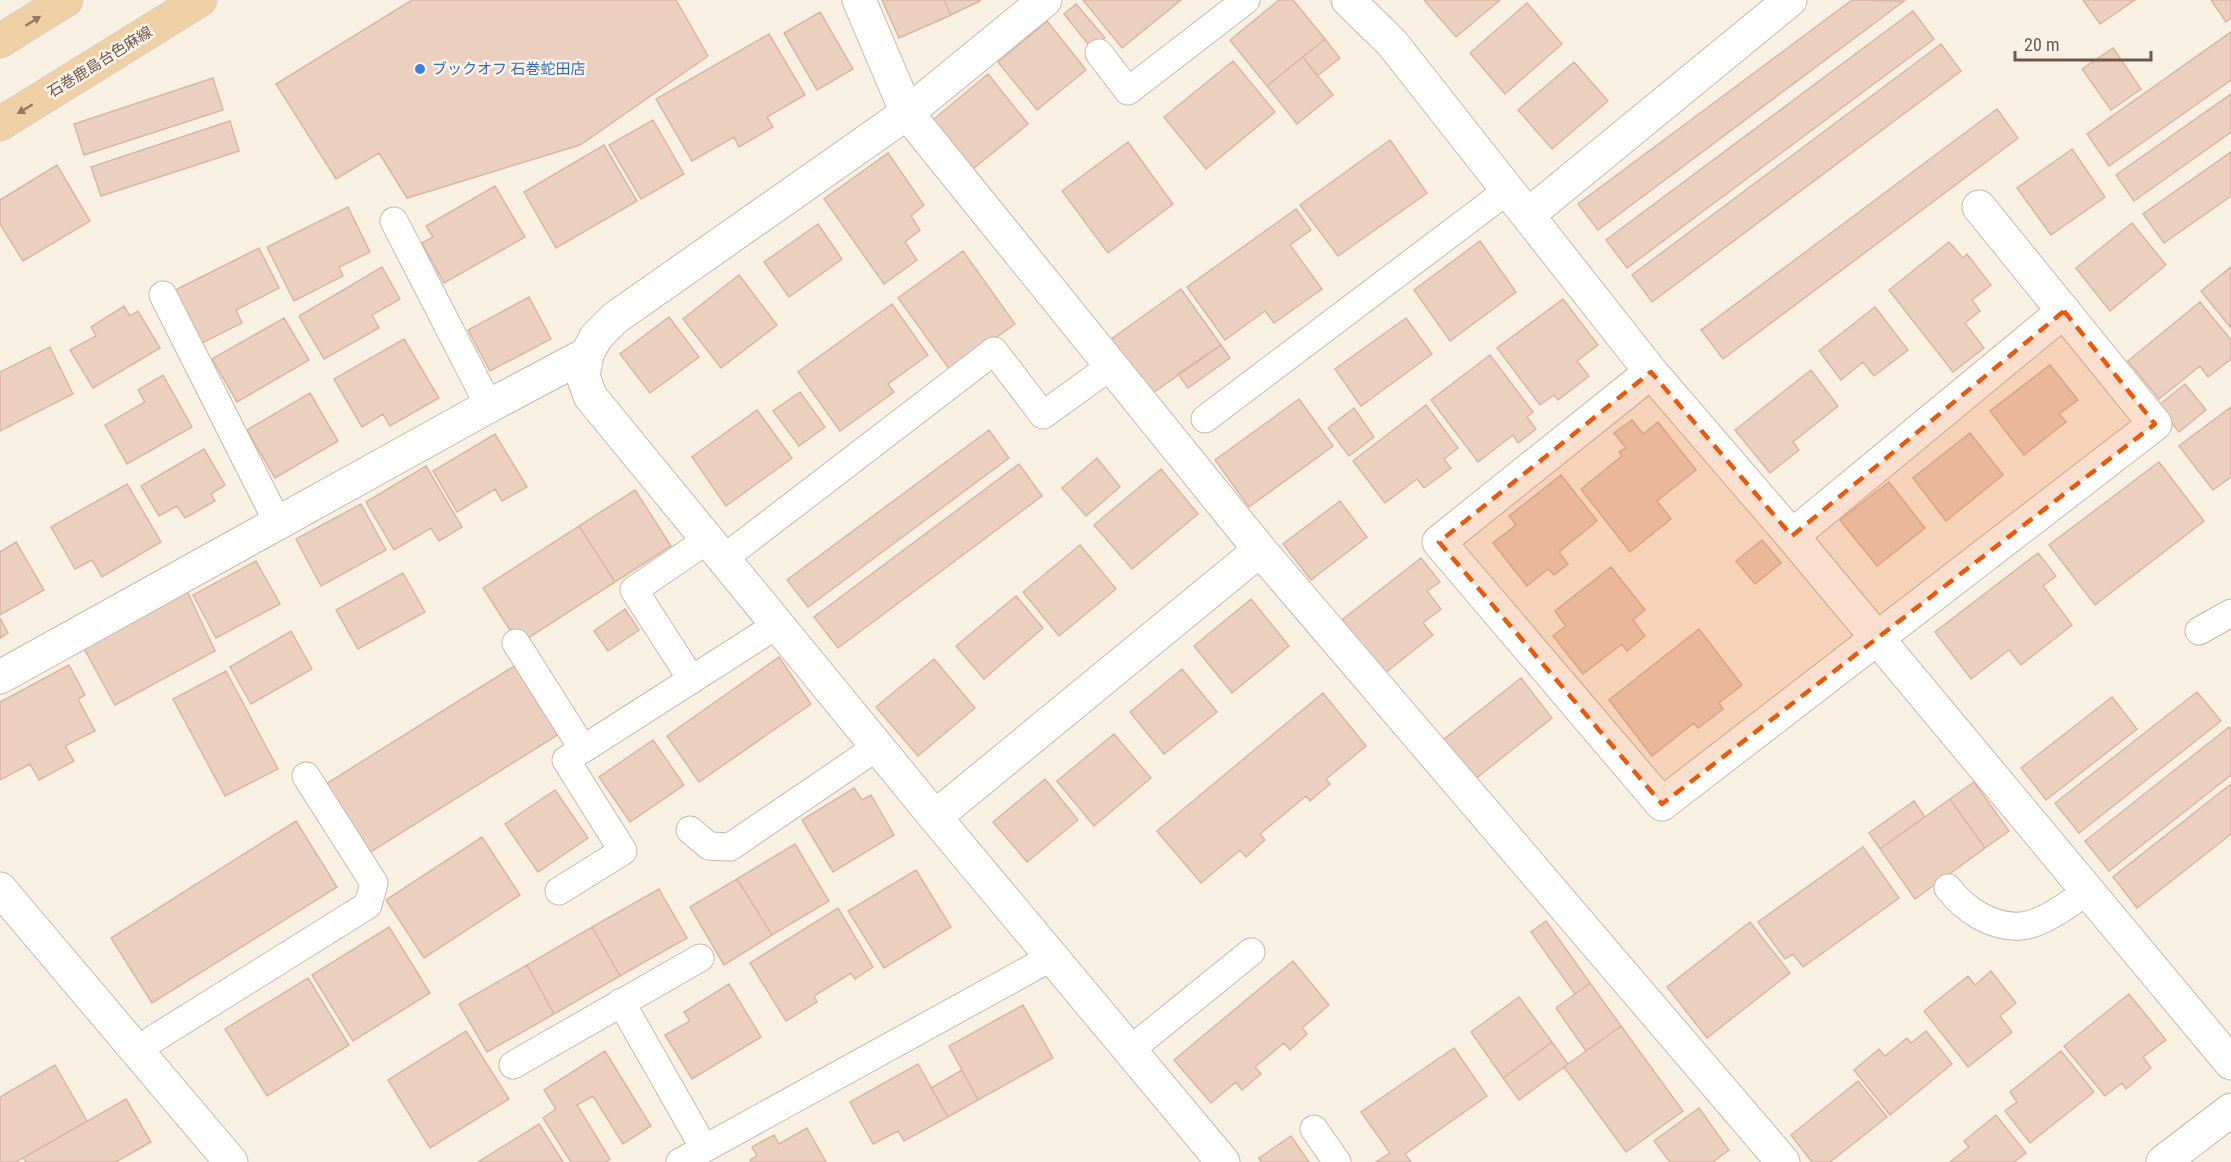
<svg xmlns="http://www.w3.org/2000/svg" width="2231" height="1162" viewBox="0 0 2231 1162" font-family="'Roboto Condensed','Noto Sans JP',sans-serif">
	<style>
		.building { fill: #ebcfbf; stroke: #dbb5a2; stroke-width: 1.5 }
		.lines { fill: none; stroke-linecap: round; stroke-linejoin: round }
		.service-casing { stroke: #c8b8ac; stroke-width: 29 }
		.minor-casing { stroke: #c8b8ac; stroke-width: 35 }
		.tertiary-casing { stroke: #c8b8ac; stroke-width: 35 }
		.primary-casing { stroke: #d6d0cd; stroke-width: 35 }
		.service { stroke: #fff; stroke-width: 27 }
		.minor { stroke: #fff; stroke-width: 33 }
		.tertiary { stroke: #fff; stroke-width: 33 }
		.primary { stroke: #efd0a5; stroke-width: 33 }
		.oneway { fill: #957b67 }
		.marked { fill: #e8590c; fill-opacity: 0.2; stroke: #e8590c; stroke-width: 4.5; stroke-dasharray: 12 8; stroke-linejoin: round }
		.shop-dot { fill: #3f7fe0; stroke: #fcf4ea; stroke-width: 2 }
		.labels { text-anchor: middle; stroke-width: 5; stroke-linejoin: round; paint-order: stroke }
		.street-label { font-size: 15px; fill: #6e574d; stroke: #fcf4ea }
		.shop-label { font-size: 15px; fill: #366cbe; stroke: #fcf4ea; text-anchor: start }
	</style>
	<rect width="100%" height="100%" fill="#f9f0e4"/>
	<path class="building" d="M412,0H676L708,56L580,145L407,198L379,153L336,179L276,84Z
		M882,0H944L951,15L899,38Z
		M944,0H980V1L951,15Z
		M1083,0H1181L1122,48Z
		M1279,0H1293L1325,39L1267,86L1230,40Z
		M1424,0H1500L1456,37Z
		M1852,0L1904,1L1598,230L1578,204Z
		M2083,0H2135L2100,24Z
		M2211,0H2231V18L2226,22Z
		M1527,3L1562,44L1505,94L1470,53Z
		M1076,4L1105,38L1092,49L1064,14Z
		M1913,11L1934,39L1627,268L1606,240Z
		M820,12L853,69L817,90L784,33Z
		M1047,21L1086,70L1037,110L998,62Z
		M2231,32V80L2109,166L2087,134Z
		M769,34L805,95L767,117L773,127L739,147L734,137L692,161L656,99Z
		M1325,39L1340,58L1317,76L1303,57Z
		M1941,44L1961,71L1652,302L1632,275Z
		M2113,48L2141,89L2111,110L2082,69Z
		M1303,57L1333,95L1297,124L1267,86Z
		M1233,61L1275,112L1206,169L1164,117Z
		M1574,62L1608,101L1552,149L1518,110Z
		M988,74L1028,124L968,173L928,124Z
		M213,78L223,110L84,155L74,124Z
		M2231,94V132L2134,201L2116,175Z
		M1997,109L2018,138L1723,359L1701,330Z
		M653,120L684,174L641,199L609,145Z
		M230,121L239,151L101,196L91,167Z
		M1390,140L1427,193L1338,256L1300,205Z
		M1128,142L1173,204L1108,253L1062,191Z
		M604,145L637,201L556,248L524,192Z
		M2072,149L2105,197L2051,235L2017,188Z
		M2231,152V196L2164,243L2143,214Z
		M888,153L924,205L911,216L920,230L905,242L917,260L884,284L824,199Z
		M57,165L90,221L23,261L0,224V200Z
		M495,186L525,237L444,283L422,243L433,237L426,226Z
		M348,207L370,252L339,267L343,276L294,301L267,247Z
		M1296,209L1311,230L1290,245L1322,289L1274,323L1265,311L1225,340L1187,287Z
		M2132,223L2166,265L2110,311L2076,268Z
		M818,224L842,259L789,297L764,262Z
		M1480,241L1516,292L1450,341L1414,290Z
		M1949,242L1963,258L1967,254L1991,285L1972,300L1980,311L1965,323L1984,348L1953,372L1889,290Z
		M259,248L279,288L236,310L242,323L196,346L169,293Z
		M963,251L1015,324L950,370L898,298Z
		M382,267L400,299L372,315L379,328L324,359L299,316Z
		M2231,267V328L2201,291Z
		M739,275L777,325L721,368L683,319Z
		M1181,289L1221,345L1150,395L1110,340Z
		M529,297L551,339L490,371L468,330Z
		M1563,299L1598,345L1577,361L1589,376L1558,400L1554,395L1540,405L1497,348Z
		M2200,302L2231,340V359L2208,377L2200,366L2159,399L2128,361Z
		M892,304L928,355L888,384L894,392L840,431L798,372Z
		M124,306L130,316L138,311L160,348L93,388L70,350L96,336L91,327Z
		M1875,307L1908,350L1874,376L1863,362L1841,380L1819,351Z
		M669,317L699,357L650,393L620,354Z
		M284,318L309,360L237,402L212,359Z
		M1406,318L1432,354L1361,406L1335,369Z
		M404,339L439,398L390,426L383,414L362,427L334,379Z
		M1221,345L1230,358L1188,388L1178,374Z
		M50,347L73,394L0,431V372Z
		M1490,355L1533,412L1527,417L1536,429L1518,443L1513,435L1478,462L1431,400Z
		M2050,365L2078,400L2059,414L2066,422L2024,455L1990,411Z
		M1811,370L1838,406L1793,442L1799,450L1770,473L1735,430Z
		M163,375L192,427L127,464L105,425L145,402L138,390Z
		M2185,384L2206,410L2179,432L2158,406Z
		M800,392L825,427L799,446L773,411Z
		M310,393L338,441L275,478L247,430Z
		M1299,399L1333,446L1249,507L1215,460Z
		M1426,405L1458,448L1444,459L1451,468L1424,488L1417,479L1385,503L1353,461Z
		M2231,407V477L2213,490L2179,446Z
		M1354,408L1374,437L1349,456L1328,428Z
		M757,410L792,458L726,506L692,457Z
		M1632,420L1643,434L1658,422L1696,470L1657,501L1671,519L1630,552L1581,489L1622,456L1619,452L1626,448L1614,433Z
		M989,430L1009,458L808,607L787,580Z
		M1970,433L2003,475L1946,521L1913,478Z
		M495,434L527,487L502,501L495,489L457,512L433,471Z
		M204,449L225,485L211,494L215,501L185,518L177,506L159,516L141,486Z
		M1097,458L1120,487L1086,516L1062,488Z
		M2159,462L2204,521L2095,605L2049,545Z
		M1019,464L1042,496L838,648L814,617Z
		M426,466L462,527L439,541L431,528L394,550L366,502Z
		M1161,469L1198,514L1132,569L1094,525Z
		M1561,475L1597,521L1559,552L1568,564L1554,575L1548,569L1527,586L1493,543L1516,525L1509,516Z
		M1889,482L1925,528L1877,566L1840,520Z
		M127,484L161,542L102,577L92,560L75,569L51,527Z
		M635,490L671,546L615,582L579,526Z
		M1340,501L1367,537L1311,580L1283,544Z
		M361,504L386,550L321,586L296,539Z
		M579,526L615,582L519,644L483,588Z
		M1762,540L1781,563L1755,584L1736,561Z
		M16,542L44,590L0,615V552Z
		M1080,545L1116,589L1059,636L1023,592Z
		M2038,553L2056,576L2043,586L2072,625L2021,665L2009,650L1971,679L1935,632Z
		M1421,558L1440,582L1427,591L1441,609L1423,623L1433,635L1384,674L1342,620Z
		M256,561L280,604L216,638L193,595Z
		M1611,567L1645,610L1633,620L1645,636L1627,651L1622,644L1583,674L1553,636L1566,626L1555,611Z
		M403,573L425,612L358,649L336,610Z
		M187,591L215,651L115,705L82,645Z
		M1016,596L1043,628L984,679L956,646Z
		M1251,599L1289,646L1232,693L1194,646Z
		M625,609L639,630L608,651L594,631Z
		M0,618L8,633L0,638Z
		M1699,629L1742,685L1719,703L1723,709L1698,728L1694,723L1652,756L1609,700Z
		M291,631L312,669L251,704L230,667Z
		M779,657L811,704L699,782L667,736Z
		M934,659L975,708L918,756L876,707Z
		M69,665L85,695L78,699L95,731L65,746L74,761L39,780L30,764L0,780V702Z
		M516,665L559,734L369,853L326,784Z
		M1182,669L1217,712L1164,754L1130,712Z
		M226,671L278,769L225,796L173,699Z
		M1521,678L1552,718L1474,780L1443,740Z
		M2197,692L2221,721L2079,833L2055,803Z
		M1323,693L1366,746L1326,779L1330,784L1310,801L1306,796L1260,834L1265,840L1246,857L1240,850L1201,883L1157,831Z
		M2112,697L2137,729L2046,800L2021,768Z
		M2229,727L2231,730V775L2109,871L2085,841Z
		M1114,734L1151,778L1094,826L1057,781Z
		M653,740L684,785L630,822L599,777Z
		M1045,779L1078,820L1027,862L993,822Z
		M1974,782L2009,831L1985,848L1950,799Z
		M2231,784V834L2137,908L2113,877Z
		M854,788L862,800L871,795L894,835L833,872L802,820Z
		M555,790L588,838L538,872L505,824Z
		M1950,799L1985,848L1915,899L1880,849Z
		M1914,801L1925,817L1880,849L1869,833Z
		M296,821L337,887L152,1003L111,938Z
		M482,837L520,895L424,958L386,900Z
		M795,844L829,901L772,935L737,879Z
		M1863,847L1899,898L1803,967L1793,954L1785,959L1758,922Z
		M916,870L951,927L884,968L848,911Z
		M737,879L772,935L724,965L690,907Z
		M659,889L687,938L620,976L592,927Z
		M838,908L873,967L855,979L851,973L814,996L817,1002L786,1021L750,963Z
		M1546,921L1590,983L1575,994L1531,932Z
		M1750,922L1790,973L1707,1038L1667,987Z
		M389,927L430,993L353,1041L312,975Z
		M592,927L620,976L554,1014L527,965Z
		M1293,961L1329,1005L1302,1028L1307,1034L1290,1050L1284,1043L1255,1067L1261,1074L1242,1090L1236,1082L1211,1103L1174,1060Z
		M527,965L554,1014L487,1052L459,1004Z
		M1991,971L2016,1003L2000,1016L2012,1032L1968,1067L1924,1011L1968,976L1975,985Z
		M308,978L349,1045L267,1096L225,1029Z
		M1590,983L1621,1026L1586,1051L1556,1008Z
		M729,984L761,1037L692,1079L665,1035L690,1021L684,1012Z
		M2129,994L2166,1040L2143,1057L2151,1068L2126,1089L2122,1083L2105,1096L2064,1046Z
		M1519,997L1552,1042L1503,1078L1471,1032Z
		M1023,1005L1053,1058L978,1100L949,1046Z
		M1621,1026L1683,1111L1626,1152L1564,1067Z
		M466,1031L509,1099L430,1148L388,1080Z
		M1926,1031L1952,1064L1890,1115L1854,1070L1879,1049L1885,1056L1907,1038L1911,1043Z
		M1552,1042L1568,1064L1519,1100L1503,1078Z
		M1454,1048L1487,1096L1405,1154L1411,1162H1376L1390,1153L1361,1112Z
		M605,1051L651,1126L623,1144L593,1096L577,1105L610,1159L606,1162H571L543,1118L556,1109L544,1090Z
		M2061,1051L2094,1092L2030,1143L2005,1111L2017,1102L2010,1092Z
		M918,1064L948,1117L904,1141L898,1131L873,1144L850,1102Z
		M55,1065L87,1121L16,1162H0V1097Z
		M962,1070L978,1100L948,1117L931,1088Z
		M1858,1081L1887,1117L1830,1162H1812L1791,1135Z
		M126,1099L151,1142L116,1162H26L23,1158Z
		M1699,1108L1729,1150L1713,1162H1670L1654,1141Z
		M1996,1115L2026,1153L2014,1162H1950L1969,1147L1964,1141Z
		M539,1124L563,1162H478Z
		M807,1128L826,1162H751L750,1160L757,1156L752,1147L774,1135L779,1144Z
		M1291,1136L1309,1162H1261L1259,1158Z"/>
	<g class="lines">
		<defs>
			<path id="service" d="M1099,53L1128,91L1246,0
				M394,221L489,406
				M163,295L278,523
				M1205,419L1508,190
				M723,559L994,351L1043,415L1111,366
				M2199,631L2231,613
				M516,643L583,749
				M692,680L634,590L707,540
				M690,830L709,846L730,847L877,747
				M1948,888C1965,910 1992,928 2021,926C2041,925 2071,903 2087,891
				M559,891L623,851L566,760L777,625
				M621,1002L704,1148
				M136,1050L368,905L374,883L306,776
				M1130,1050L1251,952
				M513,1065L700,958
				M1314,1129L1337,1162
				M680,1162L1052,957"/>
			<path id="minor" d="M859,0L907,113L1260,550L1783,1162
				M1348,0L1392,43L1651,372L1792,536L2231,1063
				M1528,215L1790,0
				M587,354L583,376L590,396L935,817L1223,1162
				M1651,372L1439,542L1662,804L2155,424L1979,207
				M1792,536L2064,311
				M0,677L489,406L587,354L596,337L615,318L907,113L1045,0
				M935,817L1260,550
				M0,889L231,1162"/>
			<path id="tertiary" d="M2163,1162L2231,1110"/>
			<path id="primary" d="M0,41L66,0
				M0,124L200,0"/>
		</defs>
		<use href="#service" class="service-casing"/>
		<use href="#minor" class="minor-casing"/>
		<use href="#tertiary" class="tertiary-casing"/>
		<use href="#primary" class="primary-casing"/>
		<use href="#service" class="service"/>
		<use href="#minor" class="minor"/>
		<use href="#tertiary" class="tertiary"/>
		<use href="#primary" class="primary"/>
	</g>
	<defs><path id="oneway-solid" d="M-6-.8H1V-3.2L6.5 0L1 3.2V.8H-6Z" transform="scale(1.5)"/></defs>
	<g class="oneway">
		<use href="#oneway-solid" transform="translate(33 21) rotate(-32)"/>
		<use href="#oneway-solid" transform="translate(25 109) rotate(149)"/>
	</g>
	<path class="marked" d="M2064,311L2155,424L1662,804L1439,542L1651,372L1792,536Z"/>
	<circle class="shop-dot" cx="420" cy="69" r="6"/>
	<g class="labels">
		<g class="street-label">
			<text transform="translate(100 62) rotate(-32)" y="5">石巻鹿島台色麻線</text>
		</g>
		<g class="shop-label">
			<text x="432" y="74">ブックオフ 石巻蛇田店</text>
		</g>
	</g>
	<path d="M2015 51v9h136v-9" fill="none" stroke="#6e574d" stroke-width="3"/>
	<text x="2024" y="51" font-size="18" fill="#6e574d" stroke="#fcf4ea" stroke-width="4.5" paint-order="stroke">20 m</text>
</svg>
